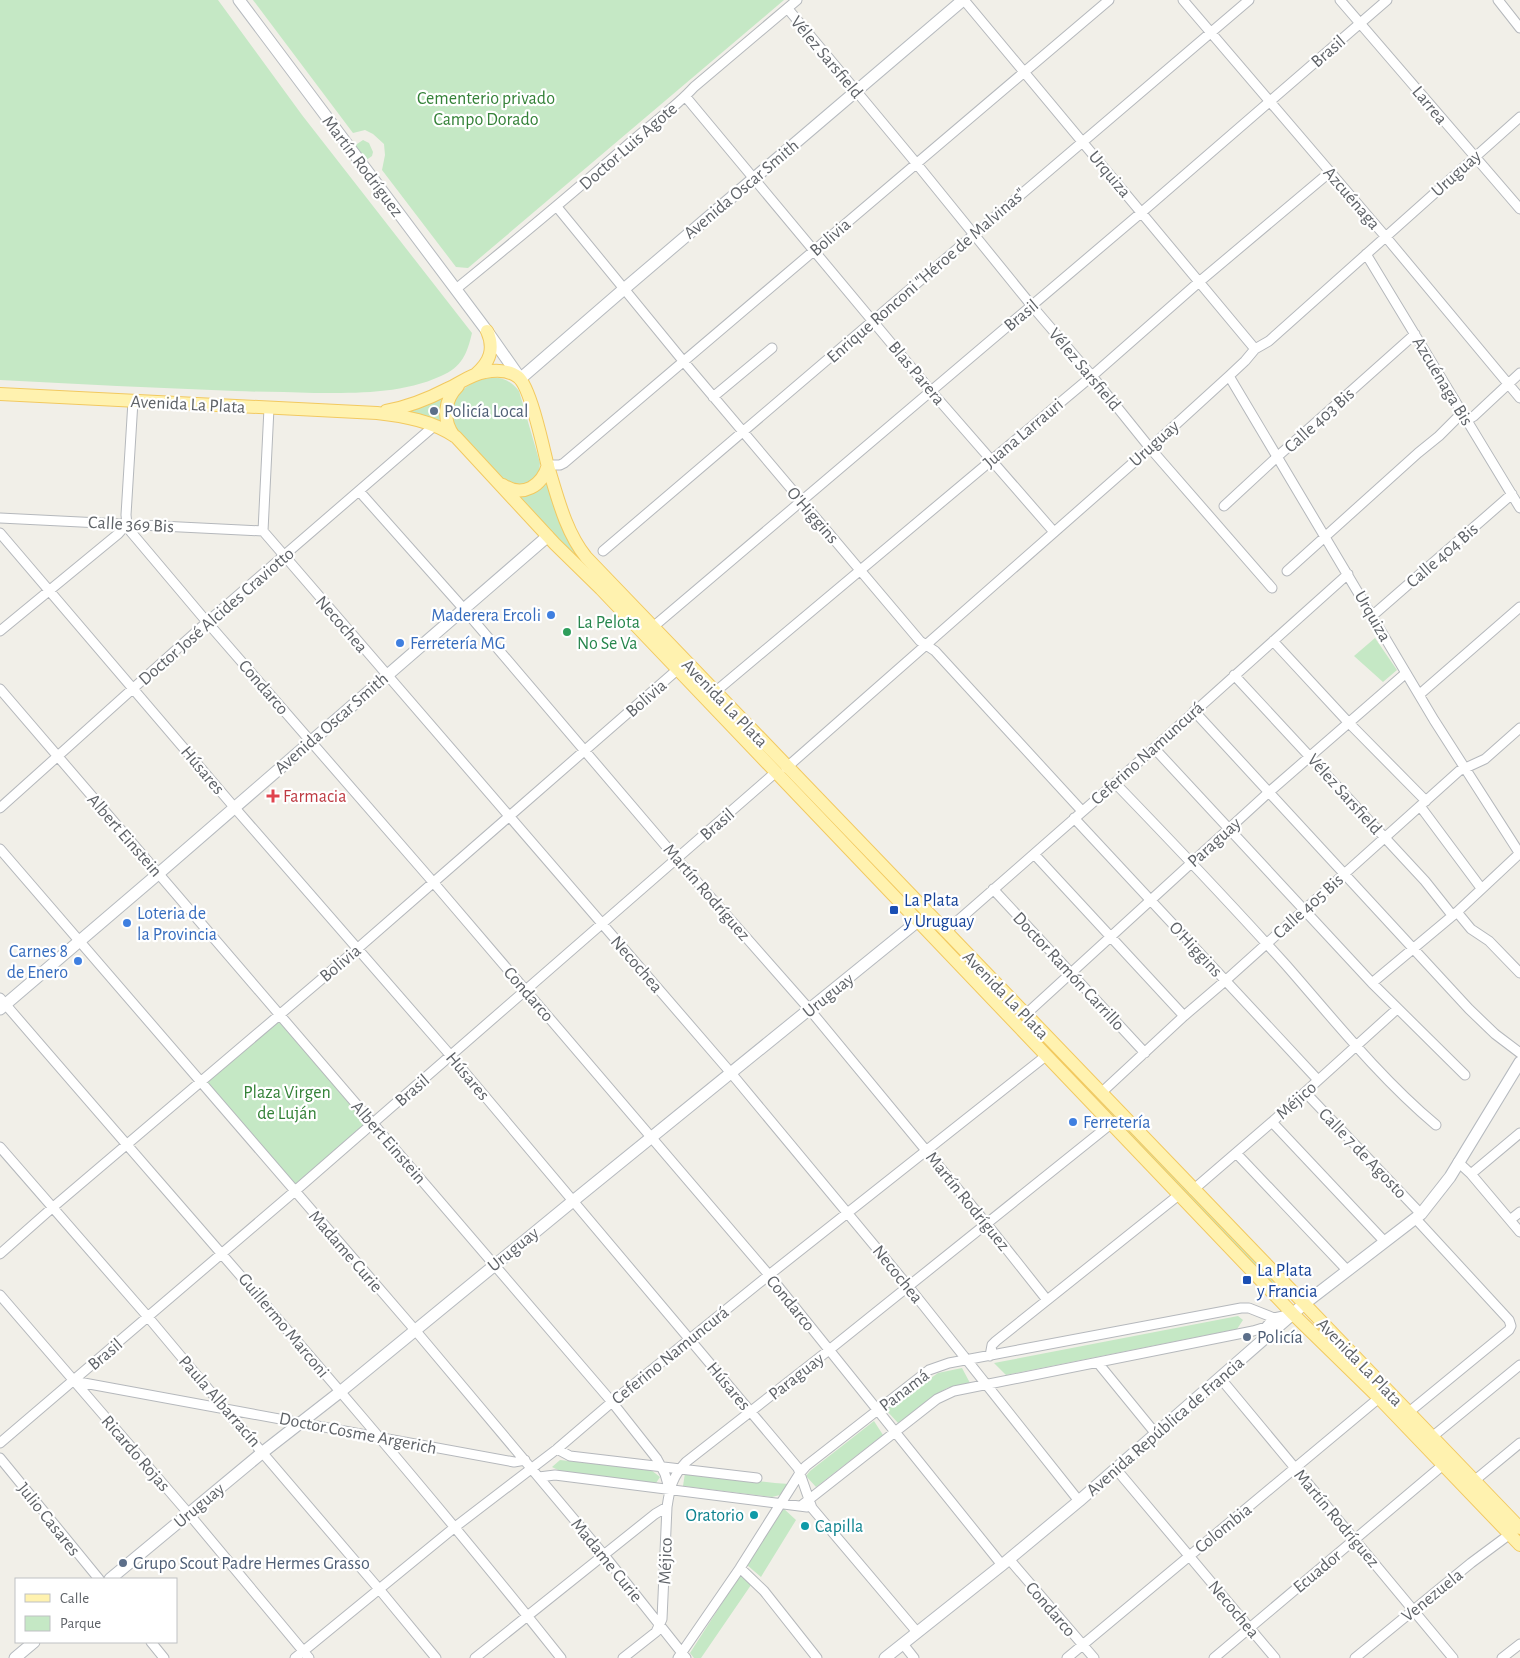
<svg xmlns="http://www.w3.org/2000/svg" width="1520" height="1658" viewBox="0 0 1520 1658" font-family="'Alegreya Sans',sans-serif">
	<style>
		.green { fill: #c5e8c5 }
		.lines { fill: none; stroke-linecap: round; stroke-linejoin: round }
		.street-casing { stroke: #b5b8bc; stroke-width: 11 }
		.secondary-casing { stroke: #b6babf; stroke-width: 13 }
		.primary-casing { stroke: #f2c960; stroke-width: 14 }
		.street { stroke: #fff; stroke-width: 9 }
		.secondary { stroke: #fff; stroke-width: 11 }
		.primary { stroke: #fff2af; stroke-width: 12 }
		.service-dot { fill: #5c6f8a; stroke: #fff; stroke-width: 2 }
		.shop-dot { fill: #3f7fe0; stroke: #fff; stroke-width: 2 }
		.leisure-dot { fill: #2e9e5b; stroke: #fff; stroke-width: 2 }
		.health-dot { fill: #e0444e; stroke: #fff; stroke-width: 2 }
		.transit-dot { fill: #1a4fb4; stroke: #fff; stroke-width: 2 }
		.culture-dot { fill: #0f9aa8; stroke: #fff; stroke-width: 2 }
		.labels { text-anchor: middle; stroke-width: 4.5; stroke-linejoin: round; paint-order: stroke }
		.street-label { font-size: 18px; fill: #5f6368; stroke: #fff }
		.park-label { font-size: 18px; fill: #348238; stroke: #fff }
		.service-label { font-size: 18px; fill: #4e5e75; stroke: #fff; text-anchor: start }
		.shop-label { font-size: 18px; fill: #366cbe; stroke: #fff; text-anchor: start }
		.leisure-label { font-size: 18px; fill: #27864d; stroke: #fff; text-anchor: start }
		.health-label { font-size: 18px; fill: #be3a42; stroke: #fff; text-anchor: start }
		.transit-label { font-size: 18px; fill: #164399; stroke: #fff; text-anchor: start }
		.culture-label { font-size: 18px; fill: #0d838f; stroke: #fff; text-anchor: end }
	</style>
	<rect width="100%" height="100%" fill="#f1efe8"/>
	<path class="green" d="M0,0H218L302,115L472,333C467,354 462,367 441,376C402,394 356,393 314,393C288,392 261,392 235,391C156,388 78,384 0,380Z
		M253,0H784L468,268L456,267L382,170L385,155L384,144L373,134L365,130L353,133Z
		M363,140L369,143L373,152L372,156L365,161L354,146Z
		M493,377C504,378 512,382 519,391L540,463L539,472L534,480L522,486L505,482L456,429L453,424L450,406C463,389 470,379 493,377Z
		M443,398L439,413L440,422L403,413Z
		M546,476L579,557L1280,1288L1278,1289L517,495Z
		M1375,638L1397,670L1383,682L1354,656Z
		M280,1014L372,1123L295,1191L202,1081Z
		M1238,1316L1243,1320L1237,1329L1006,1375L994,1363Z
		M962,1368L970,1383L947,1388L935,1395L899,1424L886,1410L938,1373Z
		M874,1421L883,1435L816,1487L806,1476L810,1471Z
		M560,1460L651,1470L660,1477L656,1483L564,1473L552,1467Z
		M685,1473L775,1483L789,1484L780,1495L772,1497L683,1486Z
		M783,1508L796,1520L761,1577L747,1565Z
		M740,1575L751,1585L701,1658H694L690,1653Z"/>
	<g class="lines">
		<defs>
			<path id="street" d="M964,0L1255,349
				M1183,0L1385,236L1520,398
				M1340,0L1520,209
				M1498,0L1520,28
				M788,9L916,163L1032,306L1092,376L1150,448L1272,588
				M685,96L931,391L1054,532
				M557,207L684,362L920,641L935,651L1082,811
				M1366,254L1520,508
				M456,289C515,241 573,193 631,142C651,124 675,108 694,87L797,0
				M1229,376L1434,720L1520,854
				M713,397L772,348
				M133,401L126,515L127,524L131,532L207,622L433,882L769,1275L1002,1565
				M269,408L263,531L731,1073L908,1286L1079,1501
				M1467,420L1474,416L1520,373
				M548,465H560L564,463L1109,0
				M359,491L463,608L677,859L810,1010L986,1223L1047,1300
				M1224,506L1277,457L1415,334
				M0,518L263,531
				M0,533L234,807L451,1056L798,1468L812,1508L917,1632
				M603,551L1249,0
				M1287,571L1418,453L1439,436L1463,412
				M1372,616L1512,494
				M653,627L1142,212L1387,0
				M0,631L118,534L127,524
				M1273,641L1348,722L1426,801
				M1234,675L1425,881L1452,915
				M0,689L612,1402L657,1459L665,1474L669,1488
				M715,692L1092,376L1199,282L1330,172
				M1420,694L1520,607
				M1194,711L1469,1009L1495,1034L1520,1053
				M1154,748L1372,983L1465,1075
				M786,768L1150,448L1229,376L1245,361L1255,349L1269,341L1520,117
				M1115,783C1173,843 1230,903 1286,965C1334,1020 1380,1078 1436,1125
				M1420,806L1481,888
				M0,808L207,622L434,426
				M1074,818L1318,1080
				M0,849L415,1330L604,1555L686,1658
				M1034,854L1184,1016
				M993,889L1145,1053
				M1457,912L1471,929L1489,941L1520,973
				M945,932L1115,783L1348,574
				M1372,983L1457,912L1520,853
				M0,998C188,1217 381,1432 561,1658
				M1025,1015L1269,792L1406,673
				M1305,1092L1421,1214
				M1101,1093L1184,1016L1225,981L1459,771L1485,759L1520,728
				M1272,1122L1385,1242
				M0,1147L148,1317L225,1409L379,1589L436,1658
				M1236,1153L1347,1270
				M1458,1162L1471,1174L1520,1232
				M1471,1174L1520,1133
				M1193,1190L1272,1122L1397,1009
				M1510,1220L1520,1212
				M0,1254L52,1208L357,949L677,670
				M0,1295L189,1514L309,1658
				M990,1356L992,1345L996,1341L1180,1194
				M1098,1363L1156,1434
				M1221,1379L1453,1658
				M73,1381L514,1462L525,1460
				M1409,1412L1509,1330L1511,1326L1509,1320L1415,1218
				M1432,1437L1520,1365
				M0,1443L295,1191L776,772
				M557,1449L570,1456L757,1478
				M0,1458L99,1579
				M1116,1469L1275,1658
				M539,1477L555,1475L807,1507
				M1474,1481L1520,1443
				M802,1505L937,1399L954,1391L1253,1331L1266,1327L1274,1318
				M1009,1559L1094,1658
				M740,1568L764,1591L817,1658
				M151,1642L164,1658
				M903,1644L914,1658
				M295,1658L455,1527L557,1449L612,1402L769,1275L1047,1055
				M475,1658L655,1514L667,1507C670,1487 672,1477 686,1462L829,1350L1112,1123
				M623,1658L656,1632L662,1619L667,1507
				M678,1658L740,1568L800,1473L806,1466L929,1370L949,1363L1241,1308H1249L1274,1318L1293,1314
				M1067,1658L1379,1398
				M1214,1658L1443,1465
				M1355,1658L1471,1563L1510,1534
				M1502,1658L1520,1644"/>
			<path id="secondary" d="M239,0L487,331L520,378
				M520,379L624,289L963,0
				M0,1009L158,874L548,536
				M110,1579L263,1452L340,1392L573,1201L918,921
				M15,1658L34,1642
				M885,1658L1002,1565L1079,1501L1304,1304L1421,1214L1450,1177L1520,1062"/>
			<path id="primary" d="M476,374C490,362 495,349 487,331
				M0,394L377,413C404,416 433,421 456,437L555,544L601,589L1293,1314L1379,1398L1520,1545
				M386,411C407,407 428,399 447,389C459,384 471,374 485,372C495,370 509,370 518,377C530,386 543,446 547,463C557,495 565,531 586,557L1520,1528
				M454,436C442,420 444,400 458,386
				M503,485C523,498 542,486 548,465"/>
		</defs>
		<use href="#street" class="street-casing"/>
		<use href="#secondary" class="secondary-casing"/>
		<use href="#primary" class="primary-casing"/>
		<use href="#street" class="street"/>
		<use href="#secondary" class="secondary"/>
		<use href="#primary" class="primary"/>
	</g>
	<g class="service-dot">
		<circle cx="434" cy="411" r="5"/>
		<circle cx="1247" cy="1337" r="5"/>
		<circle cx="123" cy="1563" r="5"/>
	</g>
	<g class="shop-dot">
		<circle cx="551" cy="615" r="5"/>
		<circle cx="400" cy="643" r="5"/>
		<circle cx="127" cy="923" r="5"/>
		<circle cx="78" cy="961" r="5"/>
		<circle cx="1073" cy="1122" r="5"/>
	</g>
	<circle class="leisure-dot" cx="567" cy="632" r="5"/>
	<path class="health-dot" d="M270.5 788.5h5v5h5v5h-5v5h-5v-5h-5v-5h5z"/>
	<g class="transit-dot">
		<rect x="889" y="905" width="10" height="10" rx="2.5"/>
		<rect x="1242" y="1275" width="10" height="10" rx="2.5"/>
	</g>
	<g class="culture-dot">
		<circle cx="754" cy="1515" r="5"/>
		<circle cx="805" cy="1526" r="5"/>
	</g>
	<g class="labels">
		<g class="street-label">
			<text transform="translate(1328 51) rotate(-41)" y="6">Brasil</text>
			<text transform="translate(827 57) rotate(50)" y="6">Vélez Sarsfield</text>
			<text transform="translate(1430 105) rotate(50)" y="6">Larrea</text>
			<text transform="translate(628 146) rotate(-41)" y="6">Doctor Luis Agote</text>
			<text transform="translate(363 166) rotate(53)" y="6">Martín Rodríguez</text>
			<text transform="translate(1456 173) rotate(-42)" y="6">Uruguay</text>
			<text transform="translate(1110 174) rotate(50)" y="6">Urquiza</text>
			<text transform="translate(741 189) rotate(-40)" y="6">Avenida Oscar Smith</text>
			<text transform="translate(1352 198) rotate(49)" y="6">Azcuénaga</text>
			<text transform="translate(830 237) rotate(-41)" y="6">Bolivia</text>
			<text transform="translate(926 275) rotate(-41)" y="6">Enrique Ronconi "Héroe de Malvinas"</text>
			<text transform="translate(1021 315) rotate(-40)" y="6">Brasil</text>
			<text transform="translate(1085 369) rotate(50)" y="6">Vélez Sarsfield</text>
			<text transform="translate(917 373) rotate(50)" y="6">Blas Parera</text>
			<text transform="translate(1443 381) rotate(59)" y="6">Azcuénaga Bis</text>
			<text transform="translate(188 404) rotate(3)" y="6">Avenida La Plata</text>
			<text transform="translate(1319 420) rotate(-42)" y="6">Calle 403 Bis</text>
			<text transform="translate(1023 433) rotate(-40)" y="6">Juana Larrauri</text>
			<text transform="translate(1154 443) rotate(-42)" y="6">Uruguay</text>
			<text transform="translate(813 515) rotate(49)" y="6">O'Higgins</text>
			<text transform="translate(131 524) rotate(3)" y="6">Calle 369 Bis</text>
			<text transform="translate(1442 555) rotate(-41)" y="6">Calle 404 Bis</text>
			<text transform="translate(216 616) rotate(-41)" y="6">Doctor José Alcides Craviotto</text>
			<text transform="translate(1373 616) rotate(60)" y="6">Urquiza</text>
			<text transform="translate(342 624) rotate(49)" y="6">Necochea</text>
			<text transform="translate(264 687) rotate(49)" y="6">Condarco</text>
			<text transform="translate(646 698) rotate(-41)" y="6">Bolivia</text>
			<text transform="translate(725 703) rotate(46)" y="6">Avenida La Plata</text>
			<text transform="translate(331 723) rotate(-41)" y="6">Avenida Oscar Smith</text>
			<text transform="translate(1147 753) rotate(-42)" y="6">Ceferino Namuncurá</text>
			<text transform="translate(203 770) rotate(50)" y="6">Húsares</text>
			<text transform="translate(1345 794) rotate(48)" y="6">Vélez Sarsfield</text>
			<text transform="translate(717 824) rotate(-41)" y="6">Brasil</text>
			<text transform="translate(125 835) rotate(49)" y="6">Albert Einstein</text>
			<text transform="translate(1214 842) rotate(-42)" y="6">Paraguay</text>
			<text transform="translate(707 892) rotate(49)" y="6">Martín Rodríguez</text>
			<text transform="translate(1308 906) rotate(-42)" y="6">Calle 405 Bis</text>
			<text transform="translate(1196 949) rotate(47)" y="6">O'Higgins</text>
			<text transform="translate(340 963) rotate(-40)" y="6">Bolivia</text>
			<text transform="translate(637 964) rotate(49)" y="6">Necochea</text>
			<text transform="translate(1069 971) rotate(47)" y="6">Doctor Ramón Carrillo</text>
			<text transform="translate(529 994) rotate(49)" y="6">Condarco</text>
			<text transform="translate(828 995) rotate(-39)" y="6">Uruguay</text>
			<text transform="translate(1006 995) rotate(46)" y="6">Avenida La Plata</text>
			<text transform="translate(468 1076) rotate(50)" y="6">Húsares</text>
			<text transform="translate(412 1090) rotate(-41)" y="6">Brasil</text>
			<text transform="translate(1296 1100) rotate(-42)" y="6">Méjico</text>
			<text transform="translate(389 1142) rotate(49)" y="6">Albert Einstein</text>
			<text transform="translate(1363 1153) rotate(46)" y="6">Calle 7 de Agosto</text>
			<text transform="translate(968 1201) rotate(51)" y="6">Martín Rodríguez</text>
			<text transform="translate(513 1249) rotate(-39)" y="6">Uruguay</text>
			<text transform="translate(346 1251) rotate(49)" y="6">Madame Curie</text>
			<text transform="translate(898 1274) rotate(51)" y="6">Necochea</text>
			<text transform="translate(791 1303) rotate(51)" y="6">Condarco</text>
			<text transform="translate(284 1325) rotate(50)" y="6">Guillermo Marconi</text>
			<text transform="translate(105 1354) rotate(-40)" y="6">Brasil</text>
			<text transform="translate(670 1355) rotate(-39)" y="6">Ceferino Namuncurá</text>
			<text transform="translate(1360 1362) rotate(46)" y="6">Avenida La Plata</text>
			<text transform="translate(796 1376) rotate(-38)" y="6">Paraguay</text>
			<text transform="translate(729 1386) rotate(50)" y="6">Húsares</text>
			<text transform="translate(904 1390) rotate(-37)" y="6">Panamá</text>
			<text transform="translate(220 1401) rotate(49)" y="6">Paula Albarracín</text>
			<text transform="translate(1165 1426) rotate(-41)" y="6">Avenida República de Francia</text>
			<text transform="translate(358 1433) rotate(11)" y="6">Doctor Cosme Argerich</text>
			<text transform="translate(136 1453) rotate(49)" y="6">Ricardo Rojas</text>
			<text transform="translate(199 1505) rotate(-40)" y="6">Uruguay</text>
			<text transform="translate(1337 1518) rotate(50)" y="6">Martín Rodríguez</text>
			<text transform="translate(49 1519) rotate(51)" y="6">Julio Casares</text>
			<text transform="translate(1223 1528) rotate(-39)" y="6">Colombia</text>
			<text transform="translate(607 1560) rotate(51)" y="6">Madame Curie</text>
			<text transform="translate(665 1561) rotate(-88)" y="6">Méjico</text>
			<text transform="translate(1317 1571) rotate(-40)" y="6">Ecuador</text>
			<text transform="translate(1432 1595) rotate(-39)" y="6">Venezuela</text>
			<text transform="translate(1051 1609) rotate(49)" y="6">Condarco</text>
			<text transform="translate(1234 1609) rotate(50)" y="6">Necochea</text>
		</g>
		<g class="park-label">
			<text x="486" y="104">Cementerio privado<tspan x="486" dy="21">Campo Dorado</tspan></text>
			<text x="287" y="1098">Plaza Virgen<tspan x="287" dy="21">de Luján</tspan></text>
		</g>
		<g class="service-label">
			<text x="444" y="417">Policía Local</text>
			<text x="1257" y="1343">Policía</text>
			<text x="133" y="1569">Grupo Scout Padre Hermes Grasso</text>
		</g>
		<g class="shop-label">
			<text x="541" y="621" text-anchor="end">Maderera Ercoli</text>
			<text x="410" y="649">Ferretería MG</text>
			<text x="137" y="919">Loteria de<tspan x="137" dy="21">la Provincia</tspan></text>
			<text x="68" y="957" text-anchor="end">Carnes 8<tspan x="68" dy="21">de Enero</tspan></text>
			<text x="1083" y="1128">Ferretería</text>
		</g>
		<g class="leisure-label">
			<text x="577" y="628">La Pelota<tspan x="577" dy="21">No Se Va</tspan></text>
		</g>
		<g class="health-label">
			<text x="283" y="802">Farmacia</text>
		</g>
		<g class="transit-label">
			<text x="904" y="906">La Plata<tspan x="904" dy="21">y Uruguay</tspan></text>
			<text x="1257" y="1276">La Plata<tspan x="1257" dy="21">y Francia</tspan></text>
		</g>
		<g class="culture-label">
			<text x="744" y="1521">Oratorio</text>
			<text x="815" y="1532" text-anchor="start">Capilla</text>
		</g>
	</g>
	<rect x="15" y="1578" width="162" height="65" fill="#ffffff" stroke="#bfc1c3"/>
	<rect x="25" y="1594" width="25" height="8" fill="#fff2af" stroke="#bfc1c3"/>
	<text x="60" y="1603" font-size="15" fill="#5f6368">Calle</text>
	<rect x="25" y="1616" width="25" height="15" fill="#c5e8c5" stroke="#bfc1c3"/>
	<text x="60" y="1628" font-size="15" fill="#5f6368">Parque</text>
</svg>
